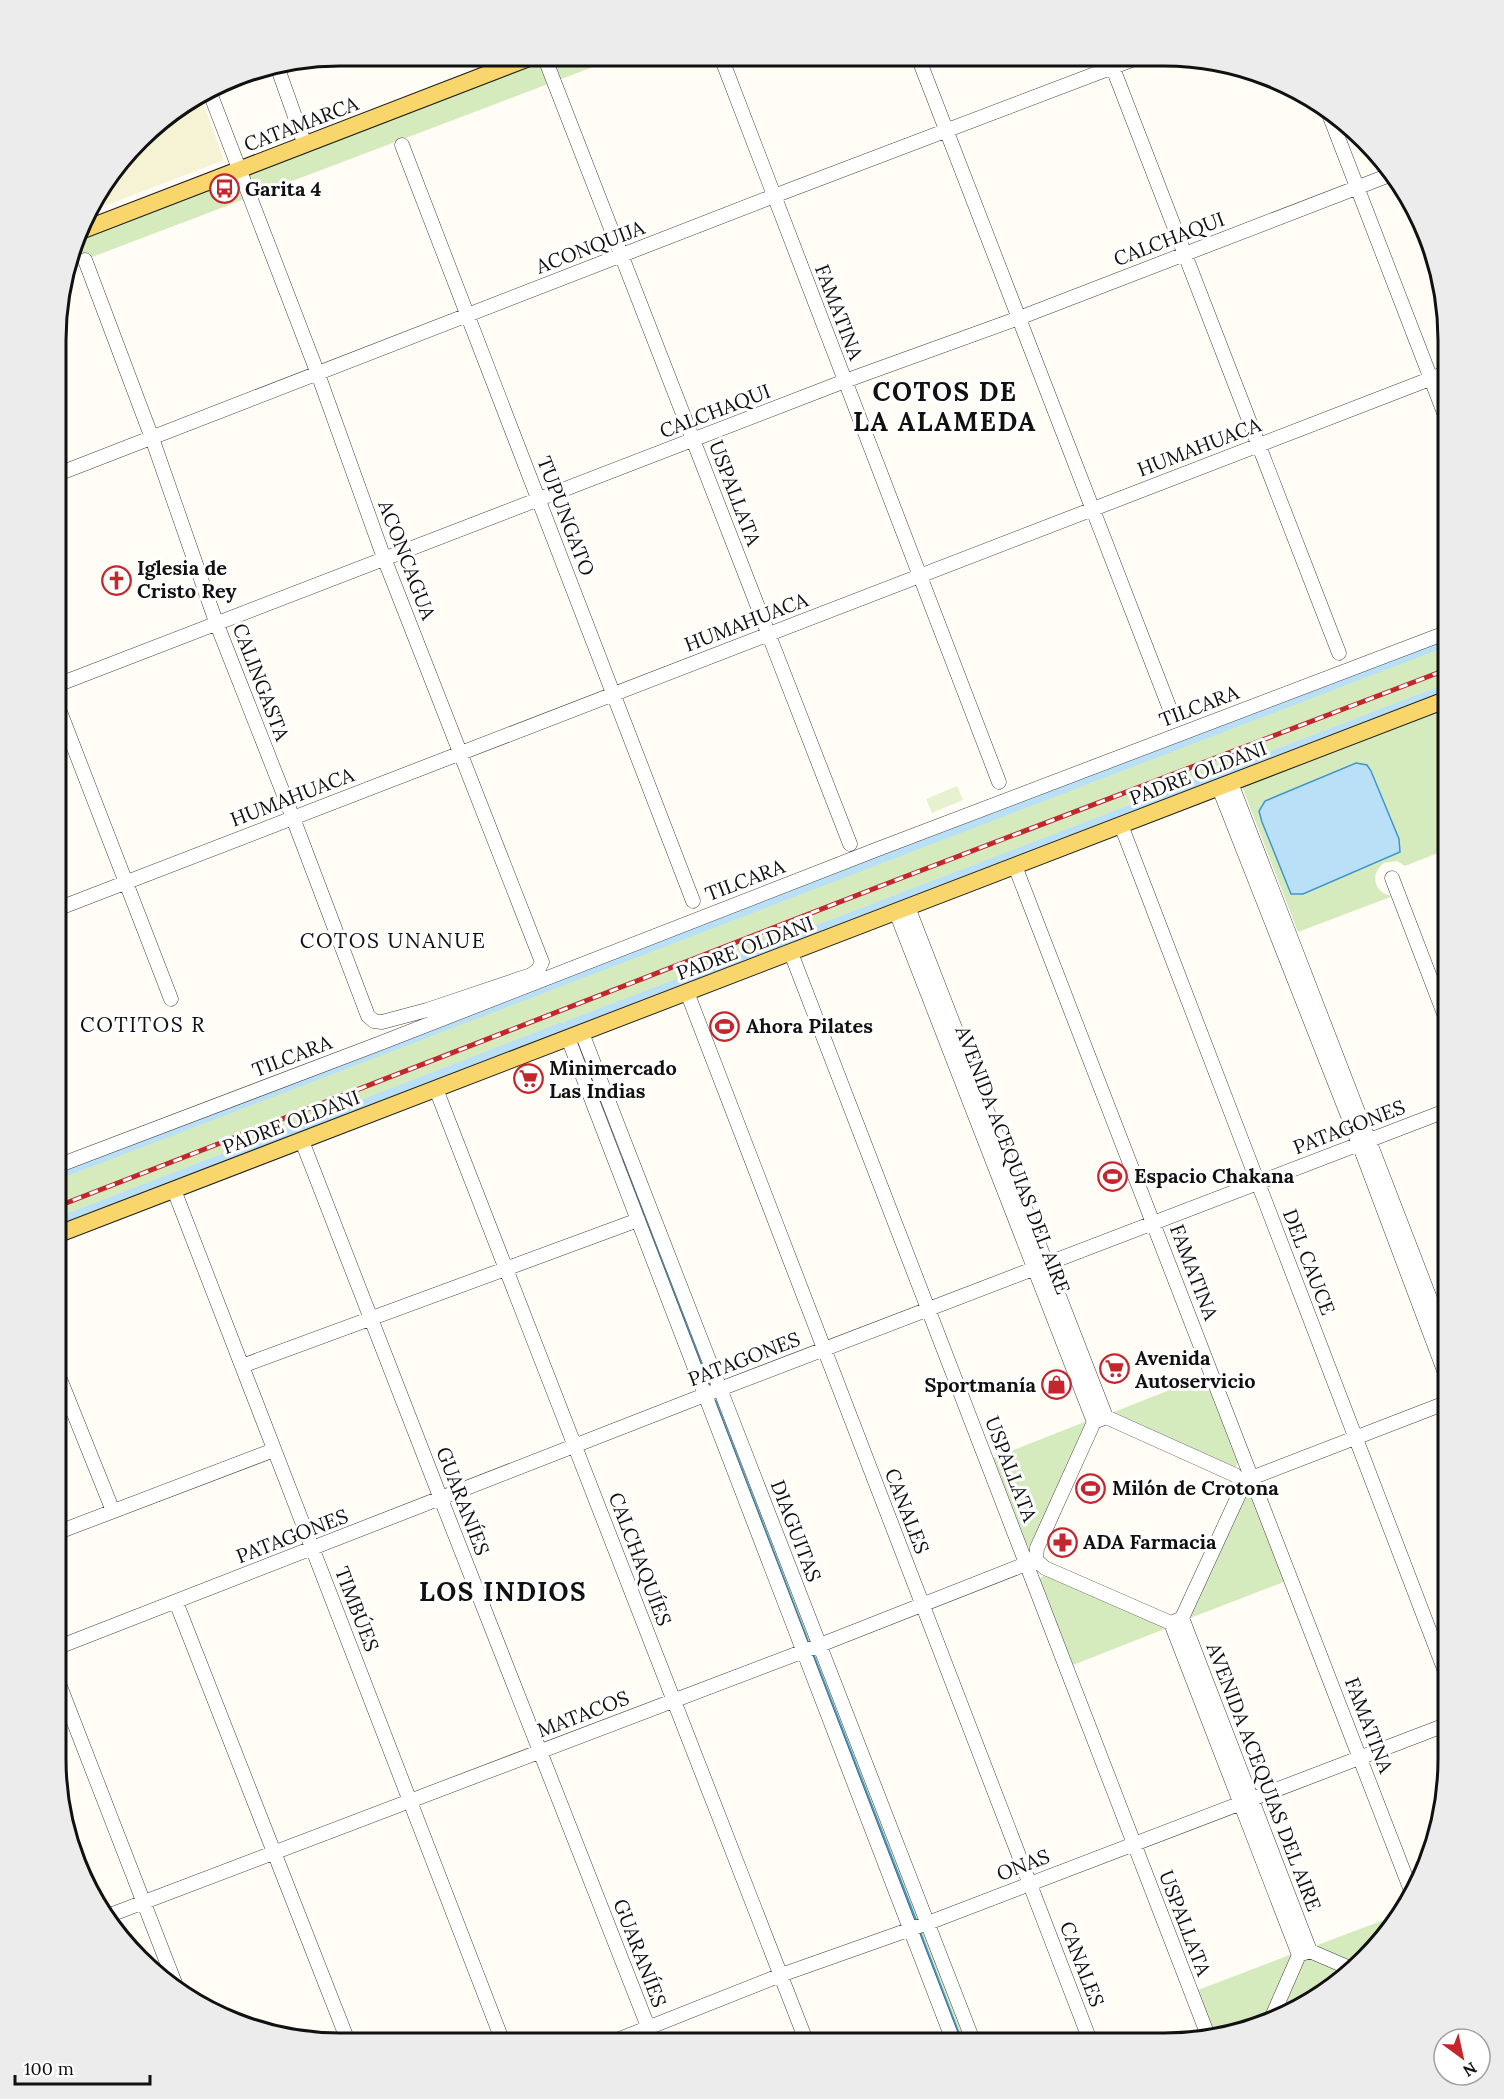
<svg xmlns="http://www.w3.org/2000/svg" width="1504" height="2099" viewBox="0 0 1504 2099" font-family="Lora,serif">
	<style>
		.farmland { fill: #f6f3d4 }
		.green { fill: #d5ebbd }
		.pitch { fill: #e6f2cf }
		.water { fill: #b9e0f7; stroke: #3f96cf; stroke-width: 1.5 }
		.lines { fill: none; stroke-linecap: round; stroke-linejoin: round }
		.stream { stroke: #3f96cf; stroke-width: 3 }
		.canal { stroke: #b9e0f7; stroke-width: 9 }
		.minor-casing { stroke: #444; stroke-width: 15 }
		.major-casing { stroke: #222; stroke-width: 18 }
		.minor { stroke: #fff; stroke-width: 14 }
		.major { stroke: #f9d66b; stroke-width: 16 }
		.rail-casing { stroke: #c4262e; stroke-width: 5 }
		.rail { stroke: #fff; stroke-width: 3; stroke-dasharray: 9; stroke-linecap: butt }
		.labels { text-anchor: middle; stroke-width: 6; stroke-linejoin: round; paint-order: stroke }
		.street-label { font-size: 20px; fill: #111; stroke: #fff }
		.poi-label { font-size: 20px; font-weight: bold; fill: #111; stroke: #fff; text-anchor: start }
		.neighbourhood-label { font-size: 21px; letter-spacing: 1.5px; fill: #111; stroke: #fff }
		.district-label { font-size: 26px; font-weight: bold; letter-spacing: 1.5px; fill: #111; stroke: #fff }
		.rim { fill: none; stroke: #111; stroke-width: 3 }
	</style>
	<rect width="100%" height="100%" fill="#fffdf5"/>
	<path class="farmland" d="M201,98L224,160L89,212L94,198L153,126Z"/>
	<path class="green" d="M534,56H622L71,265L83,230Z
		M1448,632V699L56,1235L57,1166Z
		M1448,705V849L1405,866L1397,861L1384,863C1369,874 1374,894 1393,896L1298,932L1241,784Z
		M578,1040L712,1386L709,1388L575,1042Z
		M1205,1376L1238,1461L1237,1466L1232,1468L1109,1414Z
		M711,1398H717L811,1642L807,1645Z
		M1087,1421L1031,1547L1026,1545L993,1458Z
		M1249,1495L1252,1498L1284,1582L1190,1618L1244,1496Z
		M1046,1574L1167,1628L1073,1665L1039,1579Z
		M815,1652L918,1918L915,1923L809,1655Z
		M1402,1913L1358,1965L1315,1946Z
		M924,1932L967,2043H957L916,1933Z
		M1292,1954V1959L1265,2020L1214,2032L1198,1990Z
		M1308,1956L1351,1973L1289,2014L1275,2018L1299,1965Z"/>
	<path class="pitch" d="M957,786L963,800L932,813L926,799Z"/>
	<path class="water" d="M1356,763L1367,765L1371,771L1399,839L1400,852L1303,894H1291L1262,822L1259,811L1265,801Z"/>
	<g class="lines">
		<path class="stream" d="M622,1160L709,1385
			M715,1401L807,1640
			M813,1655L915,1919
			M920,1933L962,2043"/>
		<path class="canal" d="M900,898L1448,688
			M569,1025L895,900
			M57,1175L1448,641
			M56,1223L562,1027"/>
		<defs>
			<path id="minor" d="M544,56L850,844
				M721,57L999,782
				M918,57L1173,717
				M1109,58L1339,653
				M277,66L305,145
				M1327,109L1448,423
				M402,145L693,901
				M85,260L152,438L216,622L293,818L368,1016L374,1021L382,1022L427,1010L531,975L538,970L542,962L384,558L318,374L210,93
				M58,474L774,196L1137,58
				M57,685L845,381L1019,318L1387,176
				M57,704L171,999
				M1231,783L1448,1345
				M1219,788L1359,1144L1448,1381
				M1121,825L1448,1679
				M1015,866L1412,1893
				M1392,878L1448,1024
				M908,907L1106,1417L1235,1475L1241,1482V1490L1182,1618L1171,1623
				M57,909L1448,372
				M896,912L1094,1422
				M791,953L1207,2033
				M687,992L1091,2043
				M582,1033L974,2043
				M568,1038L954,2043
				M436,1089L807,2043
				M302,1141L441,1499L654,2042
				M57,1166L378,1044L878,849L1448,632
				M174,1190L503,2042
				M242,1366L638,1220
				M56,1369L113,1511
				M1106,1417L1094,1422L1037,1548L1036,1560L1045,1568L1171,1623L1299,1955
				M1246,1480L1448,1402
				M56,1533L274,1450
				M176,1602L348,2041
				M1182,1618L1310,1951
				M56,1648L720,1389L1448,1110
				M56,1676L178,1991
				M110,1915L820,1645L1036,1560
				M1271,2019L1299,1955L1310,1951L1354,1970
				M612,2042L781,1975L928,1923L1448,1724"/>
			<path id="major" d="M83,230L534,56
				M56,1235L1448,699"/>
		</defs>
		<use href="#minor" class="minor-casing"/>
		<use href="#major" class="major-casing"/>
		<use href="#minor" class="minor"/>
		<use href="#major" class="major"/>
		<defs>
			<path id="rail" d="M56,1207L891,882L1448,669"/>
		</defs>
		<use href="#rail" class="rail-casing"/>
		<use href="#rail" class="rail"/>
	</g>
	<defs>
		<symbol id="bus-ring" viewBox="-11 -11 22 22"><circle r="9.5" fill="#fff" stroke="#c4262e" stroke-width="1.5"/><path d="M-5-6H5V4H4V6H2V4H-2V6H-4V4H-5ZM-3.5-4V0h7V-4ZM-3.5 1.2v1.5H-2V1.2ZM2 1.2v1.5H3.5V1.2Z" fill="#c4262e"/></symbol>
		<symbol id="church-ring" viewBox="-11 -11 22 22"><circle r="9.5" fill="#fff" stroke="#c4262e" stroke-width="1.5"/><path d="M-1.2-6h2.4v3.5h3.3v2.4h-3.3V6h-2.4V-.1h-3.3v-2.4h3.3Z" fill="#c4262e"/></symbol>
		<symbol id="stadium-ring" viewBox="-11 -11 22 22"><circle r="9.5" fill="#fff" stroke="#c4262e" stroke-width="1.5"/><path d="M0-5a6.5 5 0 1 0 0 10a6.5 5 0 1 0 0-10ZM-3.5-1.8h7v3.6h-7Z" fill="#c4262e"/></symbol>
		<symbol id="supermarket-ring" viewBox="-11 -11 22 22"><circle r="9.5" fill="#fff" stroke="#c4262e" stroke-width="1.5"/><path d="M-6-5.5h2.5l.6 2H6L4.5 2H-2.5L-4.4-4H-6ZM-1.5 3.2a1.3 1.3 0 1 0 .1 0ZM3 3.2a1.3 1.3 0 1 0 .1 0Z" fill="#c4262e"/></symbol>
		<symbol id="shop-ring" viewBox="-11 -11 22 22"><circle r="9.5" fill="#fff" stroke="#c4262e" stroke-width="1.5"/><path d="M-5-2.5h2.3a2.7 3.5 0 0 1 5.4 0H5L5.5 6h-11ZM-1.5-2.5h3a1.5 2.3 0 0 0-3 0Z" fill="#c4262e"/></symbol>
		<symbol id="pharmacy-ring" viewBox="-11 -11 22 22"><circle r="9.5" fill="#fff" stroke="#c4262e" stroke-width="1.5"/><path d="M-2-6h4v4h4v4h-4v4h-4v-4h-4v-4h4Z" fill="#c4262e"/></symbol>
	</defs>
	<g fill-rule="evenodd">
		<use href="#bus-ring" x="208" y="172" width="33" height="33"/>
		<use href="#church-ring" x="100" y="564" width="33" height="33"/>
		<use href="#stadium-ring" x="708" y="1010" width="33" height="33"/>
		<use href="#supermarket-ring" x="512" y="1062" width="33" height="33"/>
		<use href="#stadium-ring" x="1096" y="1160" width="33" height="33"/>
		<use href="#supermarket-ring" x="1098" y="1352" width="33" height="33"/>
		<use href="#shop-ring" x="1040" y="1368" width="33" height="33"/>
		<use href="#stadium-ring" x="1074" y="1472" width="33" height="33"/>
		<use href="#pharmacy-ring" x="1046" y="1526" width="33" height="33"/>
	</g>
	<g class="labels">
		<g class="street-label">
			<text transform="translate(301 124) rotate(-21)" y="7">CATAMARCA</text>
			<text transform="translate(1169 239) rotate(-21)" y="7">CALCHAQUI</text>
			<text transform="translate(590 247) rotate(-21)" y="7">ACONQUIJA</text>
			<text transform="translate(839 312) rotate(69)" y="7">FAMATINA</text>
			<text transform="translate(715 411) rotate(-21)" y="7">CALCHAQUI</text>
			<text transform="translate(1199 447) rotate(-21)" y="7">HUMAHUACA</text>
			<text transform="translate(735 493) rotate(69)" y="7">USPALLATA</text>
			<text transform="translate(566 516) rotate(69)" y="7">TUPUNGATO</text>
			<text transform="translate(407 560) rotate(69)" y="7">ACONCAGUA</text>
			<text transform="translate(746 622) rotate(-21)" y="7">HUMAHUACA</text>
			<text transform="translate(261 682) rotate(69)" y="7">CALINGASTA</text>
			<text transform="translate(1199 706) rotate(-21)" y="7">TILCARA</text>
			<text transform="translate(1198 773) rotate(-21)" y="7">PADRE OLDANI</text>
			<text transform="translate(292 797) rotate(-21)" y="7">HUMAHUACA</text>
			<text transform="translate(745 880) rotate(-21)" y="7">TILCARA</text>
			<text transform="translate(745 948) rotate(-21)" y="7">PADRE OLDANI</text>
			<text transform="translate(292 1056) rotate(-21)" y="7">TILCARA</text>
			<text transform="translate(291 1122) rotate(-21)" y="7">PADRE OLDANI</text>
			<text transform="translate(1349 1127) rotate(-21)" y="7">PATAGONES</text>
			<text transform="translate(1013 1160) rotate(69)" y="7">AVENIDA ACEQUIAS DEL AIRE</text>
			<text transform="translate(1309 1262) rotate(69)" y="7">DEL CAUCE</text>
			<text transform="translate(1194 1272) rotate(69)" y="7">FAMATINA</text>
			<text transform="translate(744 1359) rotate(-21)" y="7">PATAGONES</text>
			<text transform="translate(1011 1469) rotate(69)" y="7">USPALLATA</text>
			<text transform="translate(463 1501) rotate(69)" y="7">GUARANÍES</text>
			<text transform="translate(907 1511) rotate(69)" y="7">CANALES</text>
			<text transform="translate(796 1531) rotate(69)" y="7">DIAGUITAS</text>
			<text transform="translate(292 1536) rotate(-21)" y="7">PATAGONES</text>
			<text transform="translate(640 1559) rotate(69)" y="7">CALCHAQUÍES</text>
			<text transform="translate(357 1609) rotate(69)" y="7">TIMBÚES</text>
			<text transform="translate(583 1714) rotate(-21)" y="7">MATACOS</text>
			<text transform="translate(1369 1725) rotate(69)" y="7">FAMATINA</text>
			<text transform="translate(1264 1777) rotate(69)" y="7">AVENIDA ACEQUIAS DEL AIRE</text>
			<text transform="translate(1023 1865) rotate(-21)" y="7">ONAS</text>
			<text transform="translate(1185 1923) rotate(69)" y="7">USPALLATA</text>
			<text transform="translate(640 1953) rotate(69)" y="7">GUARANÍES</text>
			<text transform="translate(1082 1964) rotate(69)" y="7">CANALES</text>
		</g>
		<g class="poi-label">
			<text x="245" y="196">Garita 4</text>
			<text x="137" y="575">Iglesia de<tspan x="137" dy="23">Cristo Rey</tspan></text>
			<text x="746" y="1033">Ahora Pilates</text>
			<text x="549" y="1075">Minimercado<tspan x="549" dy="23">Las Indias</tspan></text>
			<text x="1134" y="1183">Espacio Chakana</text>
			<text x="1135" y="1365">Avenida<tspan x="1135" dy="23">Autoservicio</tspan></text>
			<text x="1036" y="1392" text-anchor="end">Sportmanía</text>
			<text x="1112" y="1495">Milón de Crotona</text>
			<text x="1083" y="1549">ADA Farmacia</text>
		</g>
		<g class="neighbourhood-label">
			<text x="393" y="948">COTOS UNANUE</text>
			<text x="143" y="1032">COTITOS R</text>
		</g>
		<g class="district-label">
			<text x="945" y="401">COTOS DE<tspan x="945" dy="30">LA ALAMEDA</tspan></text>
			<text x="503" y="1601">LOS INDIOS</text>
		</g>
	</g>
	<path d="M0 0H1504V2099H0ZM340 66H1164A274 274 0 0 1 1438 340V1759A274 274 0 0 1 1164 2033H340A274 274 0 0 1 66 1759V340A274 274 0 0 1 340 66Z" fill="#ececec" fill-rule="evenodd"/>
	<path class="rim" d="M340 66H1164A274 274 0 0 1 1438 340V1759A274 274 0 0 1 1164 2033H340A274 274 0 0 1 66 1759V340A274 274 0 0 1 340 66Z"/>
	<g transform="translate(1462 2057) rotate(147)"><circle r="28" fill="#ffffff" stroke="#a0a0a0" stroke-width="1.5"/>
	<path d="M0-4.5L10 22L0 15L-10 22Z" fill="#c4262e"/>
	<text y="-9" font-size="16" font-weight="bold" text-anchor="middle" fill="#111111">N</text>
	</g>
	<path d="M15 2075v9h135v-9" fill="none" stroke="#111111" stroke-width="3"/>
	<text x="24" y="2075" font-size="18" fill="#111111" stroke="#ffffff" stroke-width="4.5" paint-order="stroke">100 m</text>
</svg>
